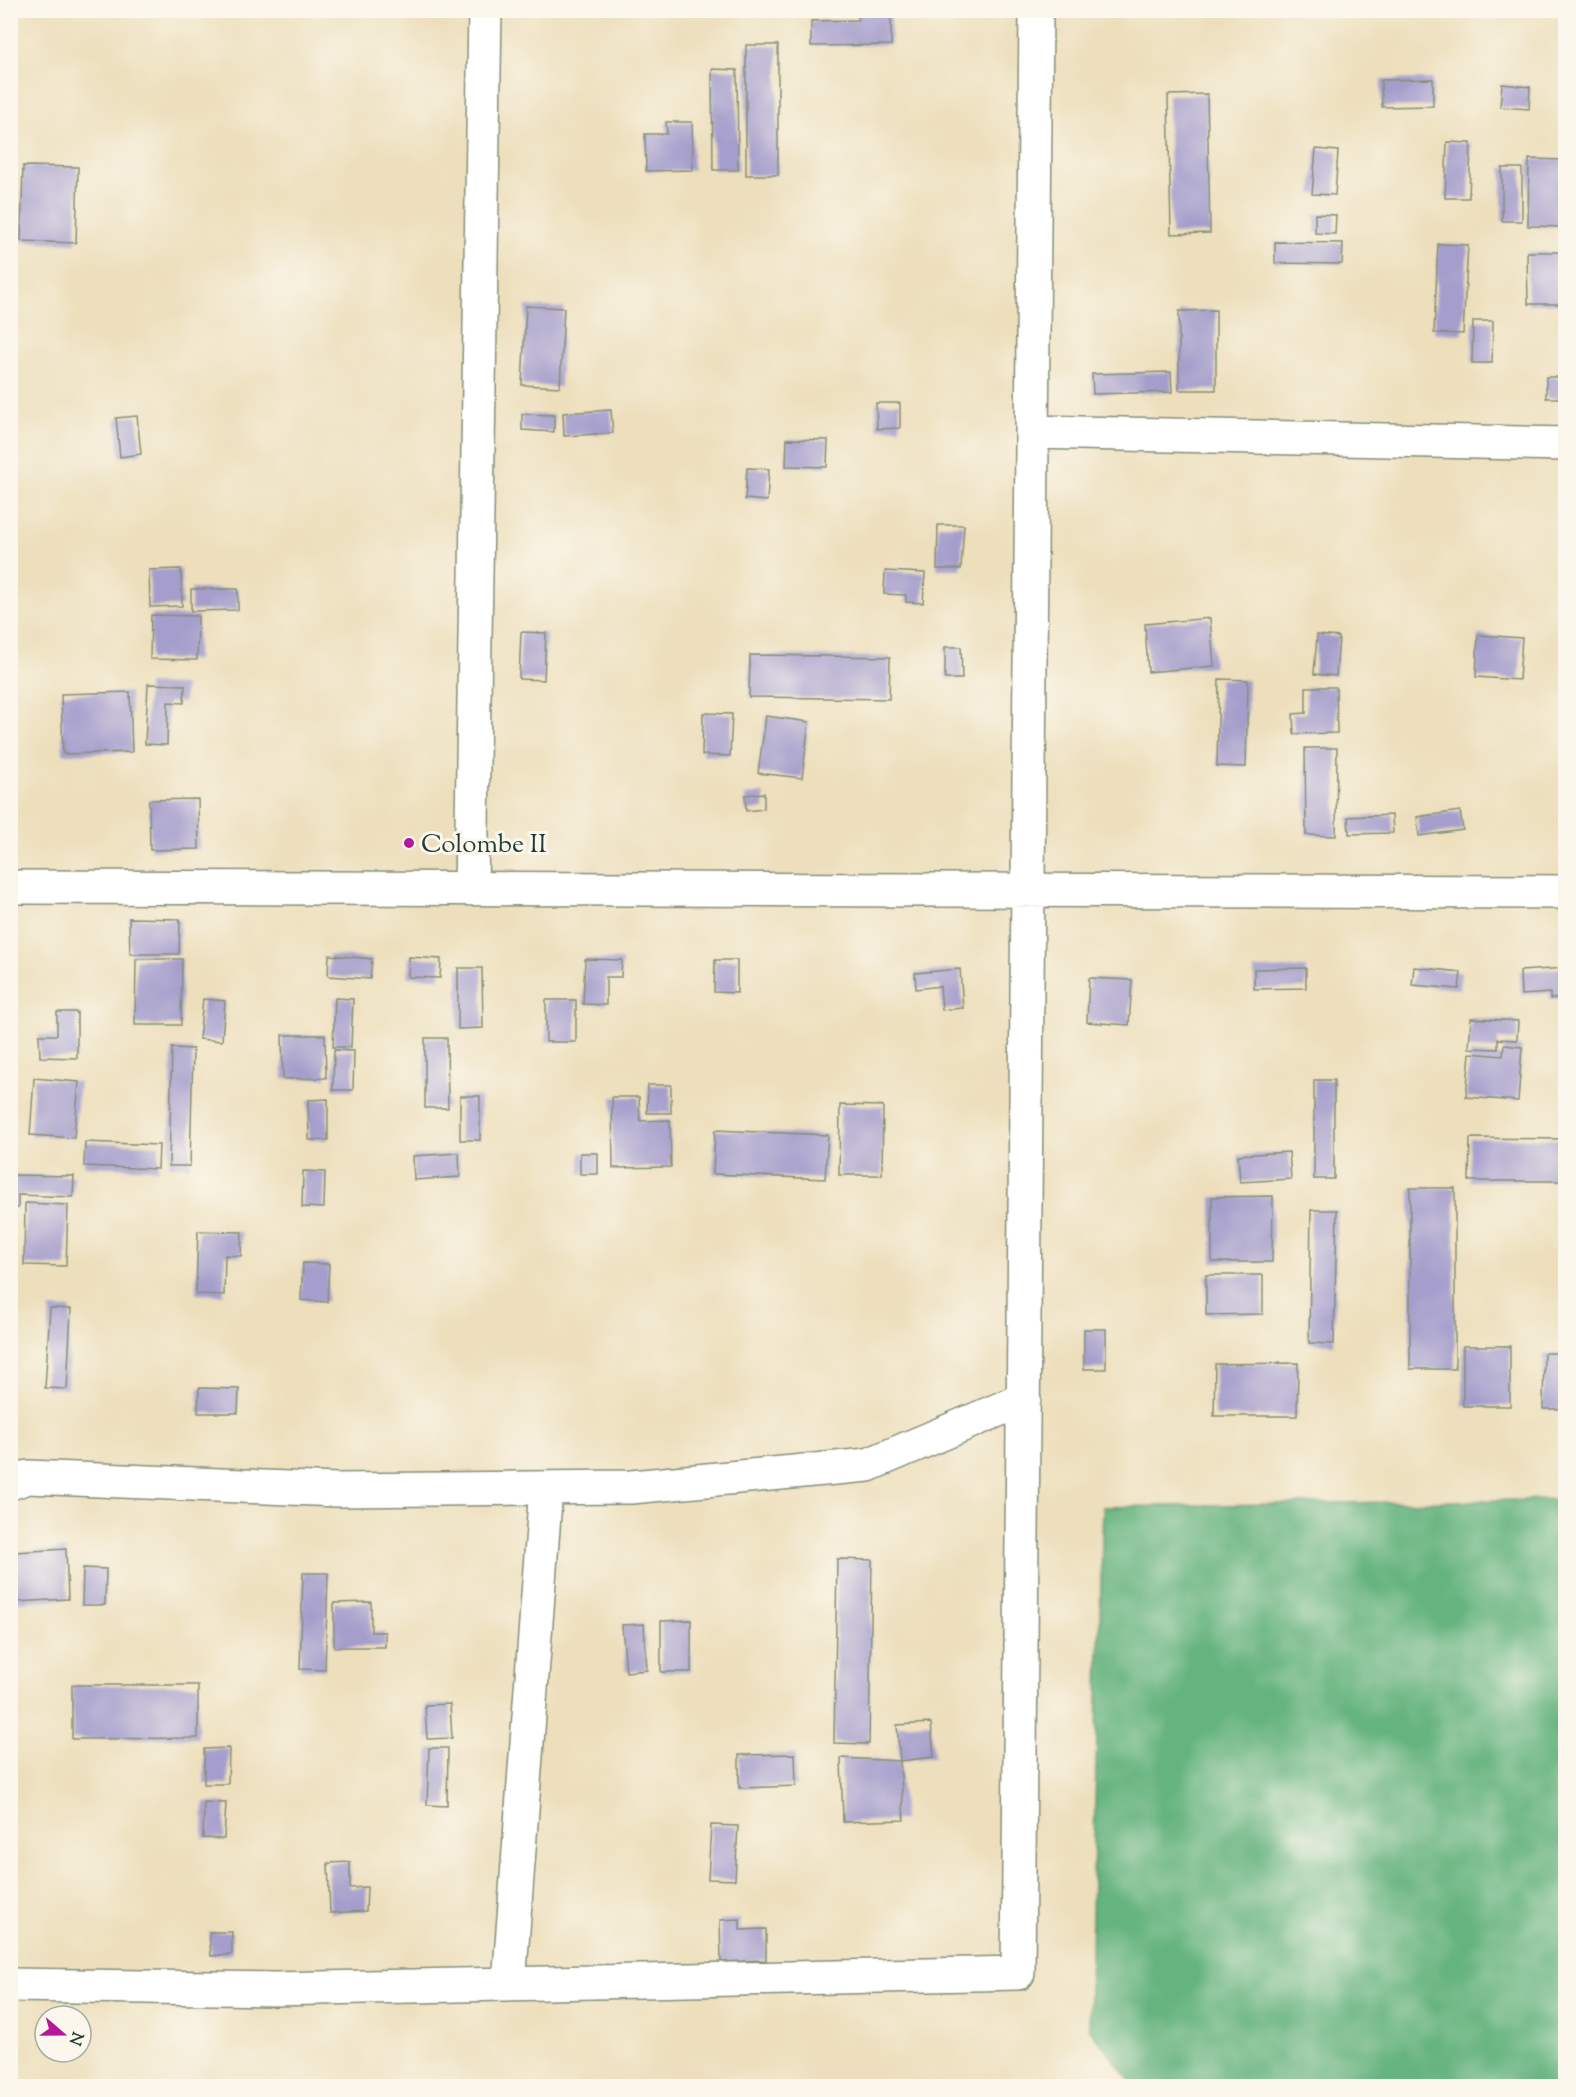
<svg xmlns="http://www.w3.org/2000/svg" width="1576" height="2097" viewBox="0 0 1576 2097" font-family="'Sorts Mill Goudy',serif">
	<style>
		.forest { fill: #65b37e; stroke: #427859; stroke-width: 1.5 }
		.building { fill: #a59ecc }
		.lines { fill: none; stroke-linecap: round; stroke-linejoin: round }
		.minor-casing { stroke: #868e78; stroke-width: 36 }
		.minor { stroke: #fff; stroke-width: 33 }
		.poi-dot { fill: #b5179e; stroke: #fbf7ec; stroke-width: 2 }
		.labels { text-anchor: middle; stroke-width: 6; stroke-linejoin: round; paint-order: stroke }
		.poi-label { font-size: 26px; fill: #1f3d34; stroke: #fbf7ec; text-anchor: start }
	</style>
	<rect width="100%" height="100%" fill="#fbf7ec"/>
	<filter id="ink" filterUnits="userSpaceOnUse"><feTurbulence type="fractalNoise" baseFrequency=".0167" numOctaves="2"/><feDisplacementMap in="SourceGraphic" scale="12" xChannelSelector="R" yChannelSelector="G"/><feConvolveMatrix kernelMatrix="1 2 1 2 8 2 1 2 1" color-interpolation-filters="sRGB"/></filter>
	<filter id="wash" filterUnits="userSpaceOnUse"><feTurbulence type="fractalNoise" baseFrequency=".008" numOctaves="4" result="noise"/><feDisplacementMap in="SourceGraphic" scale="24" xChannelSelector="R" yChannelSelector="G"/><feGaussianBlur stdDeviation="1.35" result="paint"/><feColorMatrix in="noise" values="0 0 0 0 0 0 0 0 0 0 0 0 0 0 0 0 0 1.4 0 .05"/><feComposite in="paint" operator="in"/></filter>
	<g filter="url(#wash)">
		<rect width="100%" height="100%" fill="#eddfbc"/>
		<path class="forest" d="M1565,1499V2086H1135L1089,2028L1103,1507Z"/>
		<g id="blocks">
			<path class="building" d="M857,10H891V45L811,46V21L858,20Z
				M746,45H778V175H746Z
				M712,69L737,70L738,170H713Z
				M1433,79V106L1382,107L1381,80Z
				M1502,84L1530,87L1529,109L1500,107Z
				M1207,94L1210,233L1171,234L1168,95Z
				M666,122H692L693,170L646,171L645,134H667Z
				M1447,142L1471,143L1469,198H1445Z
				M1316,149L1338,151L1335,195L1312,194Z
				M1529,159L1566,160V227L1528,226Z
				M23,166L78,167L76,243L21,241Z
				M1502,168H1522V221H1502Z
				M1315,214L1336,215L1335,234L1315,233Z
				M1275,242L1343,243L1342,264L1275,263Z
				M1438,244L1468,245L1463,334L1434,333Z
				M1527,252H1566V304H1528Z
				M526,306L564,308L560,387L522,385Z
				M1216,310V390H1179V311Z
				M1473,321H1493L1492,363H1472Z
				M1171,372L1172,392L1093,394L1092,374Z
				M1546,377H1566V398H1546Z
				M876,403H900V428L877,429Z
				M611,410L613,433L564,436L563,413Z
				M522,414L554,415V432L522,430Z
				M137,416L141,454L120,457L116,418Z
				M787,439L828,440L827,467L786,466Z
				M747,468L769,469L767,501L745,499Z
				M938,525H964L961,569H937Z
				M181,569L182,606L150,607L149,570Z
				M885,571L925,573L923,603L906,602V595L884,594Z
				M191,589H238V610L191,611Z
				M151,615L198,616L197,660L150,659Z
				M1210,618L1214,666L1148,672L1145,624Z
				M521,632L546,633L544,680L519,679Z
				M1317,635L1339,637L1336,676L1314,674Z
				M1478,635L1522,638L1519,680L1476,677Z
				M945,647H961L962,679H945Z
				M750,655L890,657L889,699L749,697Z
				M1219,679L1248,680L1246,767L1217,766Z
				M148,684L185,685L184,703L168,702L167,745L145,744Z
				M1306,687H1336L1337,733L1294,734L1293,714L1306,713Z
				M130,692L132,752L63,754L61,694Z
				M703,713L732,714L730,756L702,755Z
				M766,716L809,722L802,778L758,773Z
				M1305,748H1337L1336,836L1306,835Z
				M764,793V809L746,811L745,795Z
				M198,799L199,849L150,850L149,800Z
				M1460,811L1463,830L1419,836L1417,817Z
				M1392,815L1393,833L1349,834L1348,817Z
				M129,918L180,919L179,954H130Z
				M329,955L372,959L370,979L328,976Z
				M409,957L441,959L440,978L408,977Z
				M136,959H182L181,1025H135Z
				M585,959L622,960L621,977H606V1005L583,1004Z
				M715,960H737V993L714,992Z
				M1414,967L1461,972L1459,989L1412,985Z
				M458,968H482L483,1028L458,1029Z
				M1306,968V988L1254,989V969Z
				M1566,968V998L1550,999V993L1521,995L1520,971Z
				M960,969L963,1008L942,1010L940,986L916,989L915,973Z
				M1089,978L1132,980L1129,1025L1087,1022Z
				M335,998L353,999L351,1047H333Z
				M203,999L225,1001L222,1041L199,1039Z
				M546,1000H576V1042H546Z
				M57,1012H77V1058L40,1057L39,1035H57Z
				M1471,1018L1518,1021L1517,1040L1498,1039V1049L1469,1048Z
				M282,1035H325L326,1078L283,1079Z
				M425,1038H447L448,1108H425Z
				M1504,1045L1522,1047L1518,1101L1466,1097L1470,1053L1503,1056Z
				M172,1048L193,1049L190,1166H169Z
				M334,1050L354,1051L353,1090H333Z
				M34,1078L79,1082L74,1138L30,1135Z
				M1314,1080H1334V1179H1314Z
				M648,1085H671V1113H647Z
				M460,1096H480V1140H460Z
				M612,1097H639L640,1121L670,1120L671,1167L613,1168Z
				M328,1099V1140H309L308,1100Z
				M840,1105L883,1106L882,1175H839Z
				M715,1130L828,1135L825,1179L713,1174Z
				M1470,1138L1566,1139V1181H1469Z
				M85,1142L159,1145L158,1169L84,1166Z
				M1289,1152L1291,1179L1240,1182L1238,1155Z
				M459,1153L460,1177L414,1180L413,1156Z
				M580,1153H598V1174H580Z
				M303,1171L325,1172L324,1208L302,1207Z
				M10,1175L74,1176L73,1197L18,1195V1208H10Z
				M1410,1188H1455V1369H1410Z
				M1273,1196L1272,1262H1212V1197Z
				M25,1203L68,1205L66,1266L24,1265Z
				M1311,1210H1337L1334,1344L1309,1343Z
				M198,1231L242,1232L241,1256L225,1255L224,1295L196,1294Z
				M303,1263L329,1264L327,1302L301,1300Z
				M1206,1275H1263V1314L1206,1315Z
				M50,1308L71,1309L67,1389L45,1388Z
				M1084,1329H1106V1369H1084Z
				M1463,1346H1510V1406H1463Z
				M1544,1353H1566V1409H1543Z
				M1298,1363L1297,1416H1214L1215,1364Z
				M199,1388L239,1389L238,1413H198Z
				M66,1549L68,1599L15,1602L14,1552Z
				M837,1559L872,1560L869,1744L834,1743Z
				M83,1568L106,1569L105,1605H82Z
				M303,1573H328L325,1670L300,1669Z
				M371,1602V1632H385V1647H334V1603Z
				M691,1620V1672H661V1621Z
				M644,1624L647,1670L626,1672L622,1625Z
				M72,1685H198V1738L72,1739Z
				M450,1704L452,1738L427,1739L425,1705Z
				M931,1723L934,1757L900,1761L897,1725Z
				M229,1748L228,1784H204V1749Z
				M429,1748H448L447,1806L427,1805Z
				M795,1754L796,1786L739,1788V1755Z
				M841,1758L900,1761L904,1820L843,1822Z
				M204,1802L226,1803L224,1839L203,1838Z
				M711,1825L738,1826L735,1880L708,1879Z
				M350,1862V1888L367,1887L366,1911L330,1913L328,1863Z
				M740,1919V1930L766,1929V1960L721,1962L720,1920Z
				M209,1932H232V1954L211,1956Z"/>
		</g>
	</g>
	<g filter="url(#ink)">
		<use href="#blocks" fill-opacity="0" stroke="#868e78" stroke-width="1.5"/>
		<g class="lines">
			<defs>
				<path id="minor" d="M1034,432L1566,444
					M10,887L1566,892
					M471,889L485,10
					M10,1483L28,1477L337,1490L631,1487L868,1465L1024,1399
					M509,1984L546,1488
					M10,1985L273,1989L1018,1973L1036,10"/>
			</defs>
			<use href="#minor" class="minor-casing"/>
			<use href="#minor" class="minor"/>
		</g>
	</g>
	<circle class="poi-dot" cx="409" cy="843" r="6"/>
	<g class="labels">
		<g class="poi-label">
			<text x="421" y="852">Colombe II</text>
		</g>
	</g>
	<rect width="1576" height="2097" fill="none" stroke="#fbf7ec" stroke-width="36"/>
	<g transform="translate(63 2034) rotate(110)"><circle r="28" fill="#fbf7ec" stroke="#a3ada2" stroke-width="1.5"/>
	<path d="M0-4.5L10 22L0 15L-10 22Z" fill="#b5179e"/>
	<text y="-9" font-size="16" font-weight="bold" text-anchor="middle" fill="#1f3d34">N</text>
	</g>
</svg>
